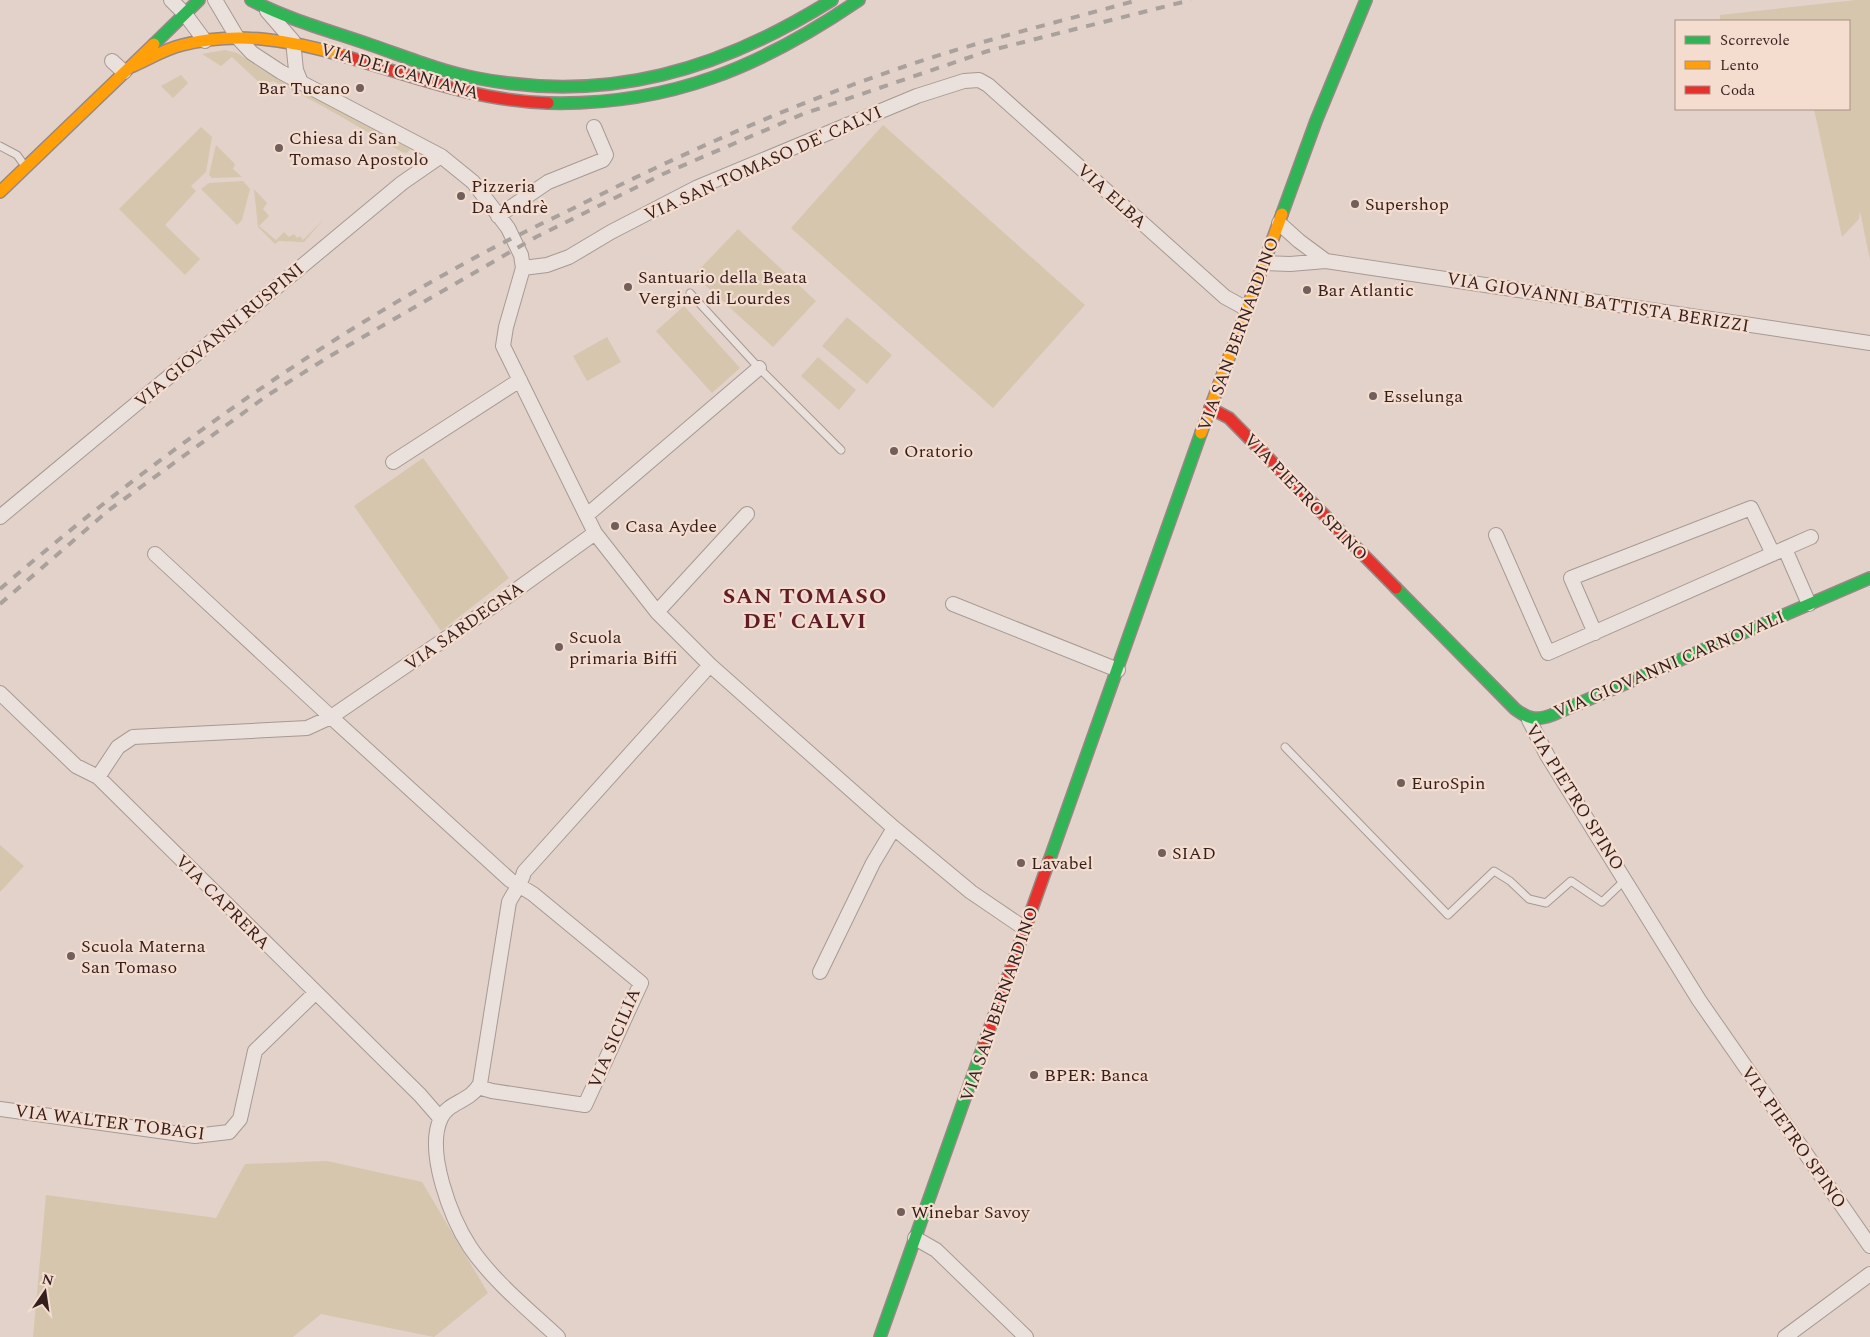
<svg xmlns="http://www.w3.org/2000/svg" width="1870" height="1337" viewBox="0 0 1870 1337" font-family="Spectral,serif">
	<style>
		.green { fill: #d5c6ad }
		.lines { fill: none; stroke-linecap: round; stroke-linejoin: round }
		.lane-casing { stroke: #a79994; stroke-width: 9 }
		.street-casing { stroke: #a79994; stroke-width: 16 }
		.fast-casing { stroke: #978884; stroke-width: 14 }
		.slow-casing { stroke: #978884; stroke-width: 14 }
		.jam-casing { stroke: #978884; stroke-width: 14 }
		.lane { stroke: #eae0dc; stroke-width: 7 }
		.street { stroke: #eae0dc; stroke-width: 14 }
		.fast { stroke: #30b455; stroke-width: 11 }
		.slow { stroke: #ff9f0a; stroke-width: 11 }
		.jam { stroke: #e5322d; stroke-width: 11 }
		.rail { stroke: #aaa09c; stroke-width: 4; stroke-dasharray: 9 9; stroke-linecap: butt }
		.poi-dot { fill: #725e5a; stroke: #f4dccf; stroke-width: 2 }
		.labels { text-anchor: middle; stroke-width: 4.5; stroke-linejoin: round; paint-order: stroke }
		.street-label { font-size: 18px; fill: #351f1d; stroke: #f4dccf }
		.poi-label { font-size: 18px; fill: #351f1d; stroke: #f4dccf; text-anchor: start }
		.district-label { font-size: 22px; font-weight: bold; letter-spacing: 1px; fill: #601d28; stroke: #f4dccf }
	</style>
	<rect width="100%" height="100%" fill="#e2d2ca"/>
	<path class="green" d="M1856,0H1870V260L1860,211L1859,219L1842,237L1814,109H1849V21H1720V15Z
		M225,50L237,53L280,79L410,149L407,153L402,152C359,128 318,101 273,81L262,85L232,57L221,66L202,54Z
		M181,75L188,83L173,98L161,86Z
		M883,125L1085,305L993,408L791,228Z
		M201,127L212,137L206,172L191,186L196,191L165,225L200,259L185,275L119,209Z
		M216,145L235,164L233,169L242,177L212,178L209,175Z
		M243,181L250,189L242,220L237,225L201,189L209,183Z
		M254,189L267,203L263,209L269,216L259,226L276,240L284,232L289,237L294,234L297,238L300,236L303,240L324,219L304,242L279,241L275,244L258,227Z
		M738,229L816,301L773,347L694,275Z
		M684,306L740,368L712,393L656,331Z
		M847,317L892,355L867,384L822,346Z
		M607,337L621,362L587,381L573,356Z
		M818,357L856,390L839,410L801,376Z
		M423,458L509,578L441,631L354,506Z
		M0,845L24,866L0,892Z
		M327,1161L422,1182L488,1293L434,1337L321,1314L293,1337H33L46,1195L216,1218L245,1164Z"/>
	<g class="lines">
		<defs>
			<path id="lane" d="M0,146L17,155L25,166
				M690,293L759,368L841,450
				M1285,747L1448,915L1494,871L1510,881L1529,899L1546,903L1571,881L1602,902L1626,879"/>
			<path id="street" d="M171,0L185,14L205,41
				M215,0L237,37L252,53L281,72L441,156L473,182L508,228L521,255L523,268L506,327L503,346L595,533L657,612L710,665L894,828L971,892L1024,928
				M267,11L293,41L296,70L300,80
				M112,61L124,72
				M498,216L548,182L603,160L606,155L594,127
				M1279,223L1299,241L1326,261
				M1264,263L1290,264L1326,261L1870,343
				M523,268L547,265L569,257L611,232L696,188L917,96L964,81L979,80L988,85L1225,297L1247,309
				M393,462L520,380
				M587,515L759,368
				M0,517L402,183L441,156
				M1496,535L1548,653L1811,537
				M1785,549L1809,604
				M155,554L331,717L505,598L595,533
				M953,604L1118,670
				M657,612L747,514
				M1595,633L1571,578L1751,508L1773,554
				M0,693L76,766L98,777L420,1095L440,1118
				M1529,720L1547,755L1699,1000L1870,1246
				M98,777L118,747L133,737L307,728L331,717L510,880L533,894L641,983L585,1105L492,1091L478,1087
				M820,972L873,863L894,828
				M0,1109L195,1136L229,1132L240,1119L255,1051L315,993
				M915,1238L936,1250L1026,1337
				M558,1337C528,1309 493,1281 470,1247C451,1218 425,1151 441,1118C448,1102 470,1102 480,1084L509,902C515,890 521,885 524,872L710,665
				M1785,1337L1870,1274"/>
			<path id="fast" d="M251,0C289,20 331,31 371,45C406,57 440,71 476,78C608,104 720,70 832,0
				M154,44L199,0
				M548,103C669,106 761,67 859,0
				M1282,214L1316,121L1366,0
				M1396,588L1515,709C1528,719 1536,721 1552,715L1870,578
				M1049,861L1201,433
				M880,1337L984,1044"/>
			<path id="slow" d="M133,66C149,59 165,49 182,45C237,31 291,40 344,56
				M0,192L154,44
				M1201,433L1282,214"/>
			<path id="jam" d="M344,56C412,76 477,101 548,103
				M1210,408L1229,418L1396,588
				M984,1044L1049,861"/>
		</defs>
		<use href="#lane" class="lane-casing"/>
		<use href="#street" class="street-casing"/>
		<use href="#fast" class="fast-casing"/>
		<use href="#slow" class="slow-casing"/>
		<use href="#jam" class="jam-casing"/>
		<use href="#lane" class="lane"/>
		<use href="#street" class="street"/>
		<use href="#fast" class="fast"/>
		<use href="#slow" class="slow"/>
		<use href="#jam" class="jam"/>
		<path class="rail" d="M0,589C150,460 316,342 491,249C518,235 545,222 572,209C678,155 788,106 900,68C978,41 1059,22 1138,0
			M0,604L109,510L268,395L330,356L536,237L663,174L803,114L988,51L1191,0"/>
	</g>
	<g class="poi-dot">
		<circle cx="360" cy="88" r="5"/>
		<circle cx="279" cy="148" r="5"/>
		<circle cx="461" cy="196" r="5"/>
		<circle cx="1355" cy="204" r="5"/>
		<circle cx="628" cy="287" r="5"/>
		<circle cx="1307" cy="290" r="5"/>
		<circle cx="1373" cy="396" r="5"/>
		<circle cx="894" cy="451" r="5"/>
		<circle cx="615" cy="526" r="5"/>
		<circle cx="559" cy="647" r="5"/>
		<circle cx="1401" cy="783" r="5"/>
		<circle cx="1162" cy="853" r="5"/>
		<circle cx="1021" cy="863" r="5"/>
		<circle cx="71" cy="956" r="5"/>
		<circle cx="1034" cy="1075" r="5"/>
		<circle cx="901" cy="1212" r="5"/>
	</g>
	<g class="labels">
		<g class="street-label">
			<text transform="translate(400 71) rotate(16)" y="6">VIA DEI CANIANA</text>
			<text transform="translate(763 163) rotate(-24)" y="6">VIA SAN TOMASO DE' CALVI</text>
			<text transform="translate(1112 196) rotate(42)" y="6">VIA ELBA</text>
			<text transform="translate(1598 302) rotate(9)" y="6">VIA GIOVANNI BATTISTA BERIZZI</text>
			<text transform="translate(1238 334) rotate(-70)" y="6">VIA SAN BERNARDINO</text>
			<text transform="translate(219 335) rotate(-40)" y="6">VIA GIOVANNI RUSPINI</text>
			<text transform="translate(1306 497) rotate(46)" y="6">VIA PIETRO SPINO</text>
			<text transform="translate(464 626) rotate(-35)" y="6">VIA SARDEGNA</text>
			<text transform="translate(1669 664) rotate(-23)" y="6">VIA GIOVANNI CARNOVALI</text>
			<text transform="translate(1575 797) rotate(58)" y="6">VIA PIETRO SPINO</text>
			<text transform="translate(223 902) rotate(45)" y="6">VIA CAPRERA</text>
			<text transform="translate(999 1004) rotate(-71)" y="6">VIA SAN BERNARDINO</text>
			<text transform="translate(614 1038) rotate(-67)" y="6">VIA SICILIA</text>
			<text transform="translate(110 1122) rotate(7)" y="6">VIA WALTER TOBAGI</text>
			<text transform="translate(1794 1137) rotate(55)" y="6">VIA PIETRO SPINO</text>
		</g>
		<g class="poi-label">
			<text x="350" y="94" text-anchor="end">Bar Tucano</text>
			<text x="289" y="144">Chiesa di San<tspan x="289" dy="21">Tomaso Apostolo</tspan></text>
			<text x="471" y="192">Pizzeria<tspan x="471" dy="21">Da Andrè</tspan></text>
			<text x="1365" y="210">Supershop</text>
			<text x="638" y="283">Santuario della Beata<tspan x="638" dy="21">Vergine di Lourdes</tspan></text>
			<text x="1317" y="296">Bar Atlantic</text>
			<text x="1383" y="402">Esselunga</text>
			<text x="904" y="457">Oratorio</text>
			<text x="625" y="532">Casa Aydee</text>
			<text x="569" y="643">Scuola<tspan x="569" dy="21">primaria Biffi</tspan></text>
			<text x="1411" y="789">EuroSpin</text>
			<text x="1172" y="859">SIAD</text>
			<text x="1031" y="869">Lavabel</text>
			<text x="81" y="952">Scuola Materna<tspan x="81" dy="21">San Tomaso</tspan></text>
			<text x="1044" y="1081">BPER: Banca</text>
			<text x="911" y="1218">Winebar Savoy</text>
		</g>
		<g class="district-label">
			<text x="805" y="603">SAN TOMASO<tspan x="805" dy="25">DE' CALVI</tspan></text>
		</g>
	</g>
	<rect x="1675" y="20" width="175" height="90" fill="#f4dccf" stroke="#a89088"/>
	<rect x="1685" y="36" width="25" height="8" fill="#30b455" stroke="#a89088"/>
	<text x="1720" y="45" font-size="15" fill="#351f1d">Scorrevole</text>
	<rect x="1685" y="61" width="25" height="8" fill="#ff9f0a" stroke="#a89088"/>
	<text x="1720" y="70" font-size="15" fill="#351f1d">Lento</text>
	<rect x="1685" y="86" width="25" height="8" fill="#e5322d" stroke="#a89088"/>
	<text x="1720" y="95" font-size="15" fill="#351f1d">Coda</text>
	<g transform="translate(45 1292) rotate(13)" stroke="#f4dccf" stroke-width="4" paint-order="stroke">
	<path d="M0-4L9 19L0 12L-9 19Z" fill="#351f1d"/>
	<text y="-8" font-size="14" font-weight="bold" text-anchor="middle" fill="#351f1d">N</text>
	</g>
</svg>
